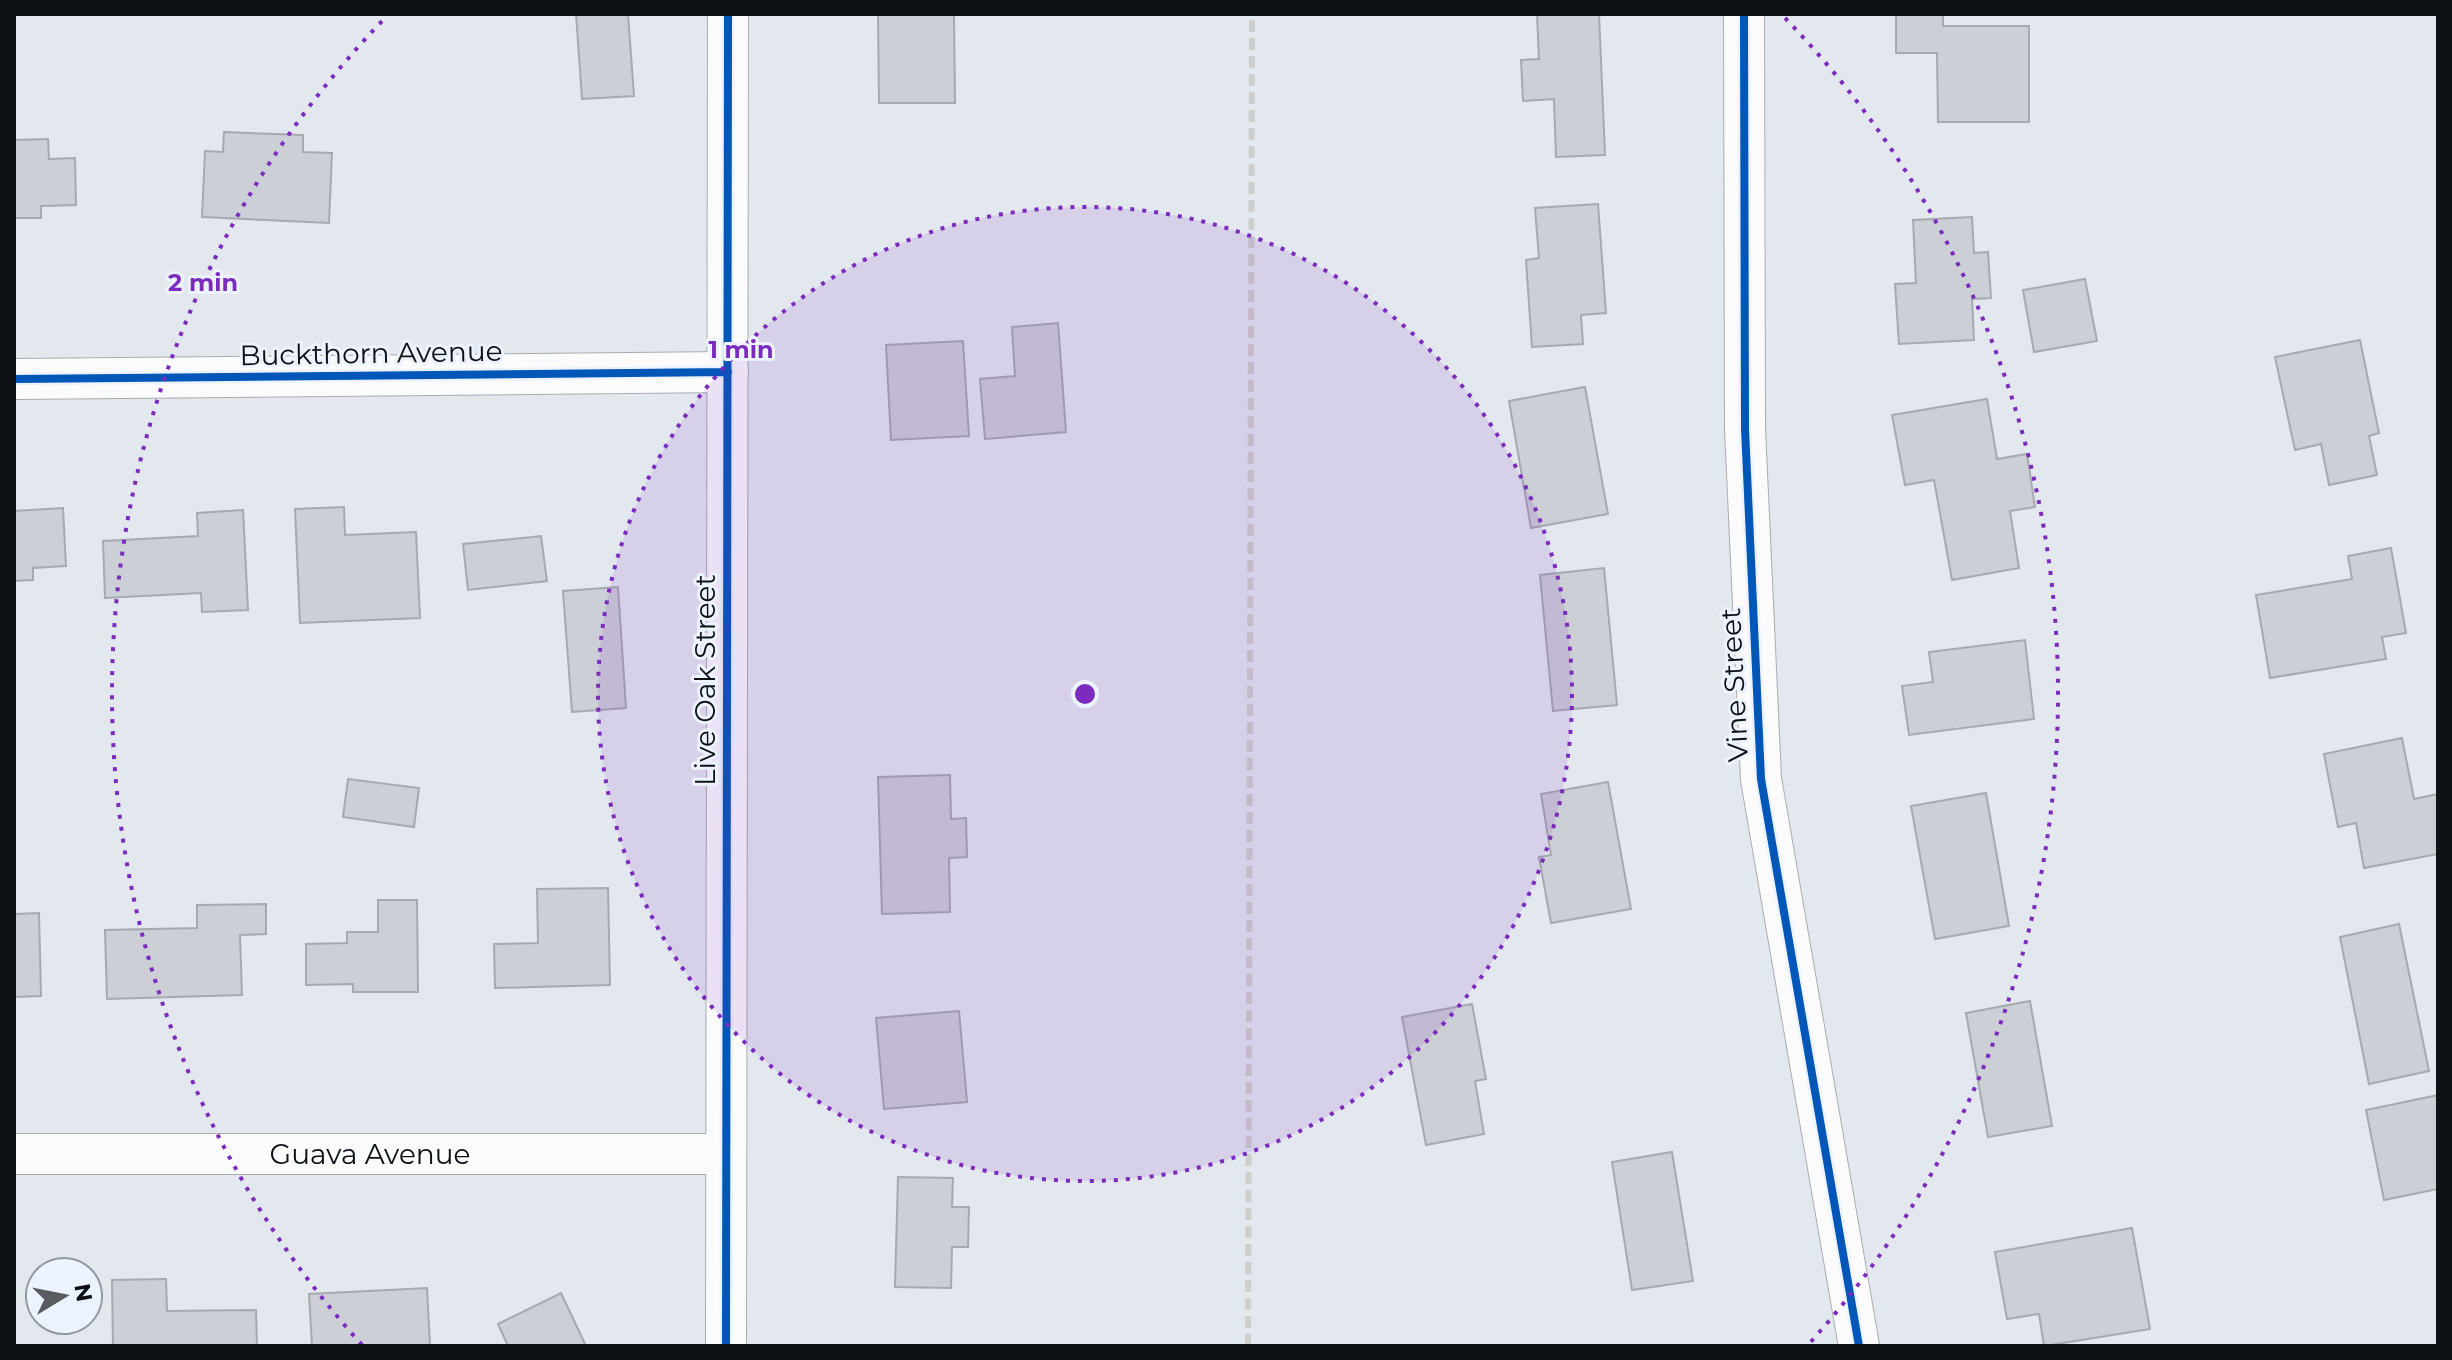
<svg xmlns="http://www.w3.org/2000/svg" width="2452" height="1360" viewBox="0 0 2452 1360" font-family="Montserrat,sans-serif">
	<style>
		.building { fill: #cccfd5; stroke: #a6aaaf; stroke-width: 2 }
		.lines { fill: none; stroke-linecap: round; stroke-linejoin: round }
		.minor-casing { stroke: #a9acb1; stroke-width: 42 }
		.minor { stroke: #fbfbfc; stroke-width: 40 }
		.rail { stroke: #cdcecf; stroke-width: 6; stroke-dasharray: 12 6; stroke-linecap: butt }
		.cycleway-casing { stroke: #edf3fe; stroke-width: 13 }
		.cycleway { stroke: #0057b8; stroke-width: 8 }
		.ring { fill: none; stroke: #7b2cbf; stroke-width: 4; stroke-dasharray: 4 8 }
		.labels { text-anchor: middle; stroke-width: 6; stroke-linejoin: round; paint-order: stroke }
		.street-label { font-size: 28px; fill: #0d1014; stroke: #edf3fe }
		.centre { fill: #7b2cbf; stroke: #edf3fe; stroke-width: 4 }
		.ring-label { font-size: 24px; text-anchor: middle; font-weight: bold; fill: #7b2cbf; stroke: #edf3fe; stroke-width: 6; stroke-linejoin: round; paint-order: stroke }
	</style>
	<rect width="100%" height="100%" fill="#e3e7ee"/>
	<path class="building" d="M576,14H628L634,96L582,99Z
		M878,14H954L955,103H879Z
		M1537,14H1599L1605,155L1556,157L1554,99L1523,101L1521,60L1539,59Z
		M1896,14H1943V26H2029V122H1938L1937,53H1896Z
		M224,132L303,135V152L332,153L329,223L202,217L205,151L223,152Z
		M48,139L49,159L75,158L76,205L41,206V218H14V140Z
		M1598,204L1606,313L1581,315L1583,344L1532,347L1526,260L1539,258L1535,208Z
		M1972,217L1974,253L1988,252L1991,298L1972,299L1974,340L1899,344L1895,284L1916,283L1913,220Z
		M2085,279L2097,341L2034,352L2023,290Z
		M1058,323L1066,432L985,439L980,379L1015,376L1012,327Z
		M2360,340L2379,433L2369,436L2377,475L2329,485L2321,444L2295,450L2275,357Z
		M963,341L969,436L891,440L886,345Z
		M1585,387L1608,514L1531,528L1509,401Z
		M1987,399L1997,459L2027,454L2035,507L2010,511L2019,568L1952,580L1934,480L1905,485L1892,415Z
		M344,507L345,535L416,532L420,618L300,623L295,509Z
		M63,508L66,566L33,568V580L14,581V511Z
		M243,510L248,610L202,612L201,593L105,598L103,541L198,536L197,513Z
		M541,536L547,581L468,590L463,544Z
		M2391,548L2406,633L2382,637L2386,659L2270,678L2256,595L2352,579L2348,556Z
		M1604,568L1617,705L1553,711L1540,575Z
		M618,587L626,708L572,712L563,591Z
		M2025,640L2034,719L1909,735L1902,686L1933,682L1929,652Z
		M2402,738L2414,799L2438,794V854L2364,868L2356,823L2338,827L2324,754Z
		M950,775L951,819L966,818L967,857L949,858L950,912L882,914L878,777Z
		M348,779L419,788L414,827L343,817Z
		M1608,782L1631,909L1551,923L1539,857L1551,855L1541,794Z
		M1986,793L2009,926L1935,939L1911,806Z
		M14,867L15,914L39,913L41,996L14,997Z
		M608,888L610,985L495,988L494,944L538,943L537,889Z
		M378,900H417L418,992H353V984L306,985V944L347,943V932H378Z
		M266,904V934L240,935L242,995L107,999L105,930L197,928V905Z
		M2399,924L2429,1071L2369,1084L2340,937Z
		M2030,1001L2052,1126L1988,1137L1966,1013Z
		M1472,1004L1486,1079L1475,1081L1484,1134L1426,1145L1402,1017Z
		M959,1011L967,1102L884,1109L876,1018Z
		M2438,1095V1189L2384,1200L2366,1110Z
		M1672,1152L1693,1281L1632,1290L1612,1162Z
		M898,1177L953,1178L952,1207H969L968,1247H952L951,1288L895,1287Z
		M2132,1228L2150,1329L2044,1346L2039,1314L2007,1319L1995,1252Z
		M166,1279L167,1311L256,1310L257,1346H113L112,1280Z
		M427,1288L430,1346H312L309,1294Z
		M561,1293L586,1346H508L498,1324Z"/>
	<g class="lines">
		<defs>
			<g id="minor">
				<path d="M1744,14L1745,429L1761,779L1859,1346"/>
				<path d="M14,379L728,372"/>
				<path id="s1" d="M14,1154H725"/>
				<path d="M726,1346L728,14"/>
			</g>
		</defs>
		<use href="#minor" class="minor-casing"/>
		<use href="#minor" class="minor"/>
		<path class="rail" d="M1248,1346L1252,14"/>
		<defs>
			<path id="cycleway" d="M1744,14L1745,429L1761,779L1859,1346
				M14,379L728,372
				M726,1346L728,14"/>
		</defs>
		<use href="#cycleway" class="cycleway-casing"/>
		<use href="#cycleway" class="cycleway"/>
	</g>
	<circle cx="1085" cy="694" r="487" fill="#7b2cbf" fill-opacity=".12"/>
	<g class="ring">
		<circle cx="1085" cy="694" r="487"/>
		<path d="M362 1345A973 973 0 0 1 385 18M1785 18A973 973 0 0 1 1808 1345"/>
	</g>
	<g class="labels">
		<g class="street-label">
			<text transform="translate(371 353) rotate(-1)" y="10">Buckthorn Avenue</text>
			<text transform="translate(705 680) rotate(-90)" y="10">Live Oak Street</text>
			<text transform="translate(1734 685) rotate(-93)" y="10">Vine Street</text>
			<text dy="10" stroke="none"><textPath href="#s1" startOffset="356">Guava Avenue</textPath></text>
		</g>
	</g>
	<circle cx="1085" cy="694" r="12" class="centre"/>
	<g class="ring-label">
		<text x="203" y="291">2 min</text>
		<text x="741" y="358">1 min</text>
	</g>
	<rect width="2452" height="1360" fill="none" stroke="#0d1014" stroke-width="32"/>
	<g transform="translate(64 1296) rotate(80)"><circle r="38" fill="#edf3fe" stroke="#9398a0" stroke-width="2"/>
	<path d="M0-6L14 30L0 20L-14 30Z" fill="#585b60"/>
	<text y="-12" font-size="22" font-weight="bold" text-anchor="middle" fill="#0d1014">N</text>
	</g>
</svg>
